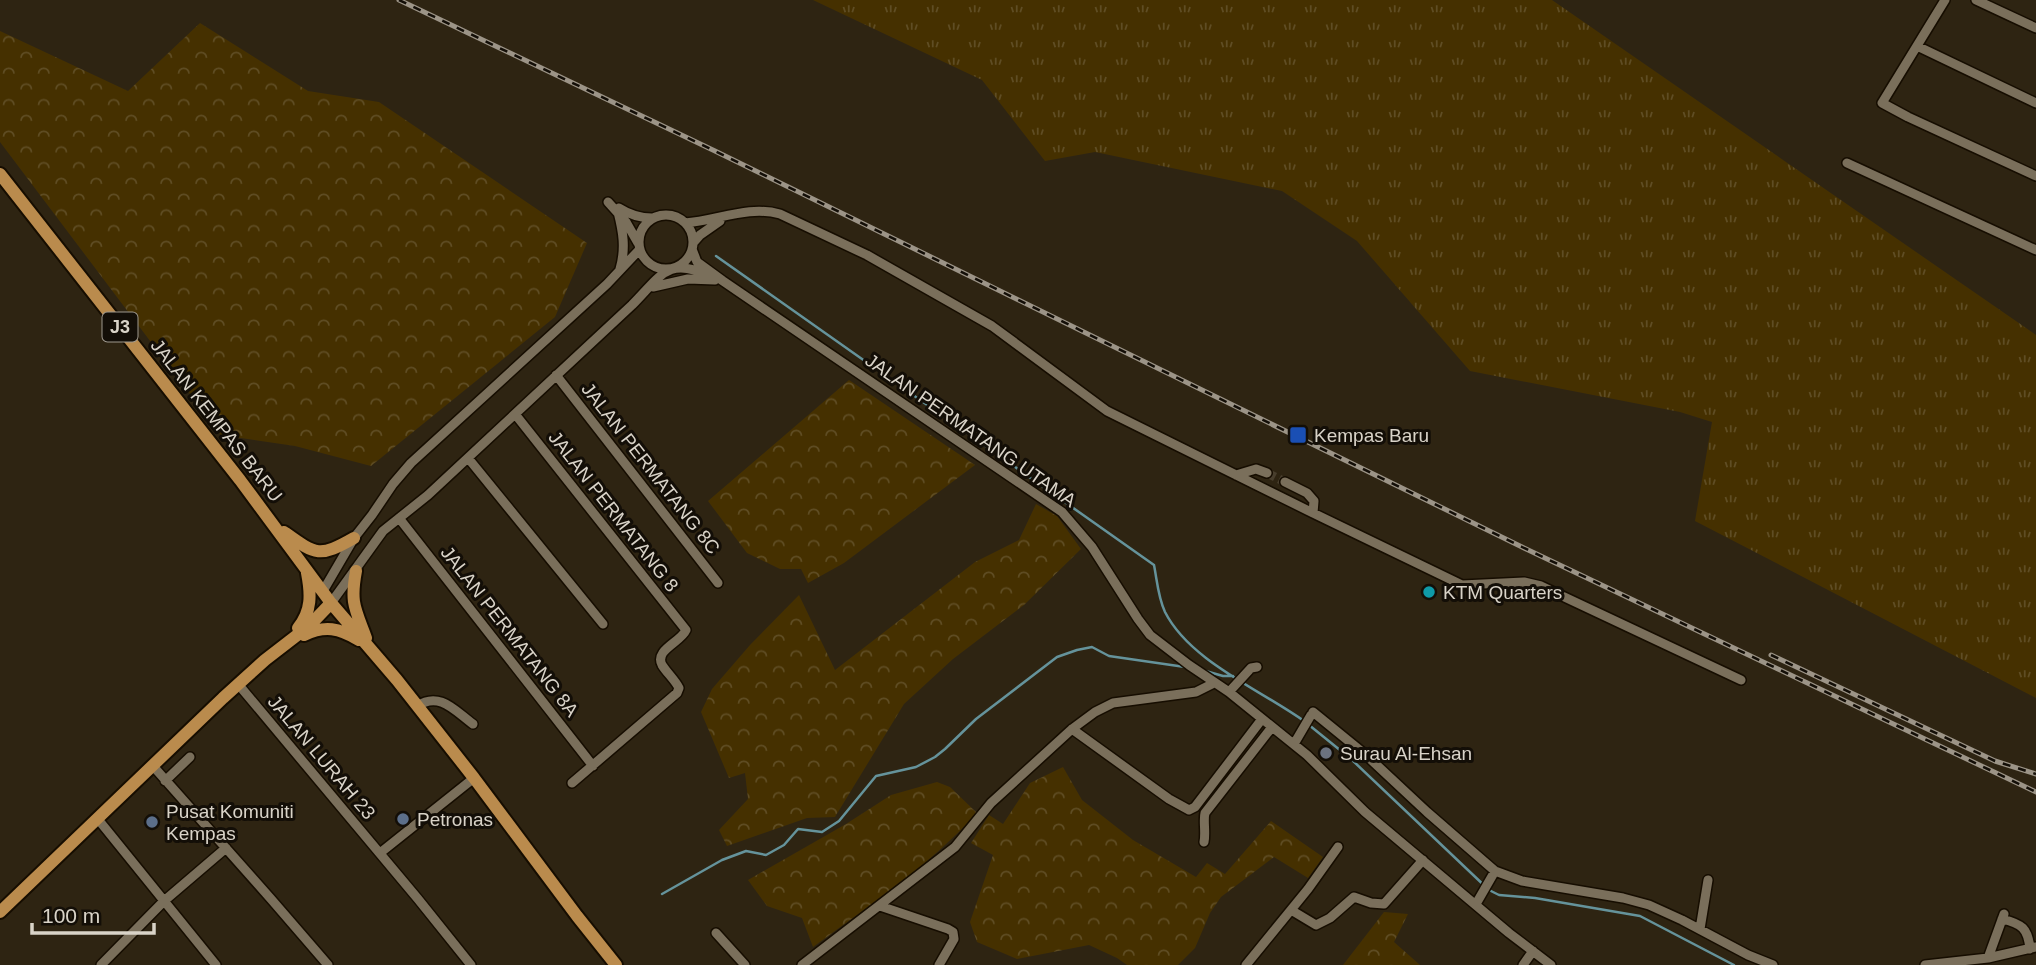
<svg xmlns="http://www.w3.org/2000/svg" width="2036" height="965" viewBox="0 0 2036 965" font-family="Helvetica,sans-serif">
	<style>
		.grass { fill: url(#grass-tufts) }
		.forest { fill: url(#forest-crowns) }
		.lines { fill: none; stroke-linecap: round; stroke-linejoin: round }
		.stream { stroke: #65939b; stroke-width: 2.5 }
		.minor-tunnel { stroke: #483e2d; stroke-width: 9; stroke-dasharray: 9 4.5; stroke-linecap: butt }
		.minor-casing { stroke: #160d00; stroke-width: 12 }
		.major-casing { stroke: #160d00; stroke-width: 16 }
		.minor { stroke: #7a6f5b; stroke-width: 9 }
		.major { stroke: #ba8b4d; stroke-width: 12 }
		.rail-casing { stroke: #9c9487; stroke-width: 5 }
		.rail { stroke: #130e07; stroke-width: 2.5; stroke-dasharray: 8; stroke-linecap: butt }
		.transit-dot { fill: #1a4fb4; stroke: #130e07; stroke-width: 2.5 }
		.culture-dot { fill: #0f9aa8; stroke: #130e07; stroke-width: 2.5 }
		.worship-dot { fill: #6b7280; stroke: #130e07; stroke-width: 2.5 }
		.service-dot { fill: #5c6f8a; stroke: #130e07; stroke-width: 2.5 }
		.labels { text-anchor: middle; stroke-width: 6; stroke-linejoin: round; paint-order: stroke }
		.shield { fill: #130e07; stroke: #9e988e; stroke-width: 2 }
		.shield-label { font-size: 18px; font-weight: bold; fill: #d9d3c8 }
		.street-label { font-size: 19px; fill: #d9d3c8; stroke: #130e07 }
		.poi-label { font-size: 19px; fill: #d9d3c8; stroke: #130e07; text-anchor: start }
	</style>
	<defs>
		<pattern id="grass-tufts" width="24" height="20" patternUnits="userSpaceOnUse" patternTransform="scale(1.75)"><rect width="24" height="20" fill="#453000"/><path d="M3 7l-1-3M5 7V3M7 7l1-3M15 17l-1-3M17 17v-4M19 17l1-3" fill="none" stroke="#5f4d24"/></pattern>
		<pattern id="forest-crowns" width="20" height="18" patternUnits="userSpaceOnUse" patternTransform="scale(1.75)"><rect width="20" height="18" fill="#453000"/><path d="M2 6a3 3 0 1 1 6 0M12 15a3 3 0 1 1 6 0" fill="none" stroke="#5f4d24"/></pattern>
	</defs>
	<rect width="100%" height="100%" fill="#2e2412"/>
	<path class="grass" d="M813,0H1552L2036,335V698L1695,521L1712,422L1680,412L1470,371L1357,241L1282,191L1095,152L1045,161L982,80Z"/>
	<path class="forest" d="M200,23L308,91L379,102L587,243L555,317L371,466L295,446L221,435L0,142V31L128,91Z
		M849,380L975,465L844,563L808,583L801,569H780L747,553L708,501Z
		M1036,504L1057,516L1081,549L1024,605L953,659L904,704L835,817L807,818L727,846L719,830L748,799L745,773L729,778L701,712L712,689L750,645L799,595L835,670L975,562L1019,540Z
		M1063,767L1082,800L1133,840L1196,877L1207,863L1225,874L1271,821L1323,857L1308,878L1274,857L1221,897L1210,913L1195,948L1178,965H1127L1117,958L1089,945L1017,959L977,942L970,922L993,855L971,843L989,815L1003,824L1030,783Z
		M937,782L950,787L977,813C930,865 870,905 813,947L802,918L767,906L748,880L846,824L891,795Z
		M1384,912L1408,914L1394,942L1420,965H1343Z"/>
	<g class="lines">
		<path class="stream" d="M716,256L1154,565C1157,580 1158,597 1165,612C1190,661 1259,689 1304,721
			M1202,670L1223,676H1233
			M1309,725L1351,759L1489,890L1499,895L1535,898L1640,916L1734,965
			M662,894L722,860L746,851L766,855L784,845L798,829L822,832L839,821L876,776L916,767L935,757L945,749L976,719L1057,657L1077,650L1092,647L1109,656L1185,667"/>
		<path class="minor-tunnel" d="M1267,473L1285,482"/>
		<defs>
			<path id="minor" d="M1945,0L1882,103L1908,117L2036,176
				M1976,0L2036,28
				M1917,46L2036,103
				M1847,163L2036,250
				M608,202L626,222L638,243
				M619,208C630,215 639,218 652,218
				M618,212C623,232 626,248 620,269
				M639 242a27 27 0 1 1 54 0a27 27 0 1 1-54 0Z
				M685,223C717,221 748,205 780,214L867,255L992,326L1107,411L1313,513L1462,585L1524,582L1541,586L1741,680
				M693,243L700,235L720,221
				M692,249L697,262L723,281L1062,512L1092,547L1138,619L1150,635L1189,665L1229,692L1307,755L1365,812L1509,933L1551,965
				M653,287L688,279L715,280
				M556,375L718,583
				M515,414L686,630C681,642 654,650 662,665C667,673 675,680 679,688L677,693L572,783
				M468,458L603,624
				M1236,475L1256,469L1267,473
				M1285,482L1307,493L1314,501L1313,513
				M399,518L593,766
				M323,591L354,538L372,515L393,484L411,463L607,284L640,249
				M331,603L383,531L428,495L632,305C661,276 667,256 710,276
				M238,684L418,899L471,965
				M1229,692L1251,668L1257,667
				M417,706C440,691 455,711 473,724
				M1313,712L1367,756L1427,812L1495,871L1522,881L1623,898L1649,905L1682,920L1748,955L1773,965
				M1072,729L1169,799L1189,810L1195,807L1262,719
				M1294,744L1311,715
				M153,766L271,899L328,965
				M165,781L190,757
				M97,818L216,965
				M1204,842C1206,833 1203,820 1205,813L1272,727
				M380,853L474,778
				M1476,904L1495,871
				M880,906L948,929L953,932L954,939L939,965
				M1291,910L1316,925L1330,918L1354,897L1371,903L1384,904L1423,860
				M2002,919C2022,924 2028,928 2030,949
				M1700,929L1708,880
				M716,933L745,965
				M1988,958L2004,914
				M101,965L164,901L226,848
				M802,965L955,847L991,803L1072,729L1095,712L1113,703L1196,692L1214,683
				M1246,965L1308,889L1338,847
				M1523,965L1533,951
				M1925,965L1988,958L2036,947"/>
			<path id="major" d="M0,174L240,480L331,603L397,680L474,778L577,916L616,965
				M284,532C316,555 319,558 354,538
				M356,571C350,603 355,608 366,638
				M298,628C312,611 311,594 307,573
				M304,635C325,625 339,628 359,640
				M0,912L223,698L265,660L309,626L331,603"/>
		</defs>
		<use href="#minor" class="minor-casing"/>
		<use href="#major" class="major-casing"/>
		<use href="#minor" class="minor"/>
		<use href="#major" class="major"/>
		<defs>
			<path id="rail" d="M399,0L715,151L1522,547L2036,792
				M1771,655L1995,761L2036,774"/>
		</defs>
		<use href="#rail" class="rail-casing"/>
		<use href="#rail" class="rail"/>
	</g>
	<rect class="transit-dot" x="1289" y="426" width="18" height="18" rx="3.5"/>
	<circle class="culture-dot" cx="1429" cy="592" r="7"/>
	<circle class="worship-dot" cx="1326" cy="753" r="7"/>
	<g class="service-dot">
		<circle cx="403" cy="819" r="7"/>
		<circle cx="152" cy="822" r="7"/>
	</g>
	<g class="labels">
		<rect class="shield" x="102.5" y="312.5" width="35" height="29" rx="5"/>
		<g class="shield-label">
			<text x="120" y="333">J3</text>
		</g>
		<g class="street-label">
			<text transform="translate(217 420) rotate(52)" y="7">JALAN KEMPAS BARU</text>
			<text transform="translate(971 430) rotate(35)" y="7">JALAN PERMATANG UTAMA</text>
			<text transform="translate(651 468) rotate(52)" y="7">JALAN PERMATANG 8C</text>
			<text transform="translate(614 511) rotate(52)" y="7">JALAN PERMATANG 8</text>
			<text transform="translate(510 631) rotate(52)" y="7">JALAN PERMATANG 8A</text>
			<text transform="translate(322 757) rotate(50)" y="7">JALAN LURAH 23</text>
		</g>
		<g class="poi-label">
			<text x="1314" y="442">Kempas Baru</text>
			<text x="1443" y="599">KTM Quarters</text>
			<text x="1340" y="760">Surau Al-Ehsan</text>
			<text x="166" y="818">Pusat Komuniti<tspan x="166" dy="22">Kempas</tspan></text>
			<text x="417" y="826">Petronas</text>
		</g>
	</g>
	<path d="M32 923v10h122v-10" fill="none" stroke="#d9d3c8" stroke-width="3.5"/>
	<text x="42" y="923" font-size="21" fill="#d9d3c8" stroke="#130e07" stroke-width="5" paint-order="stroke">100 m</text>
</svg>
